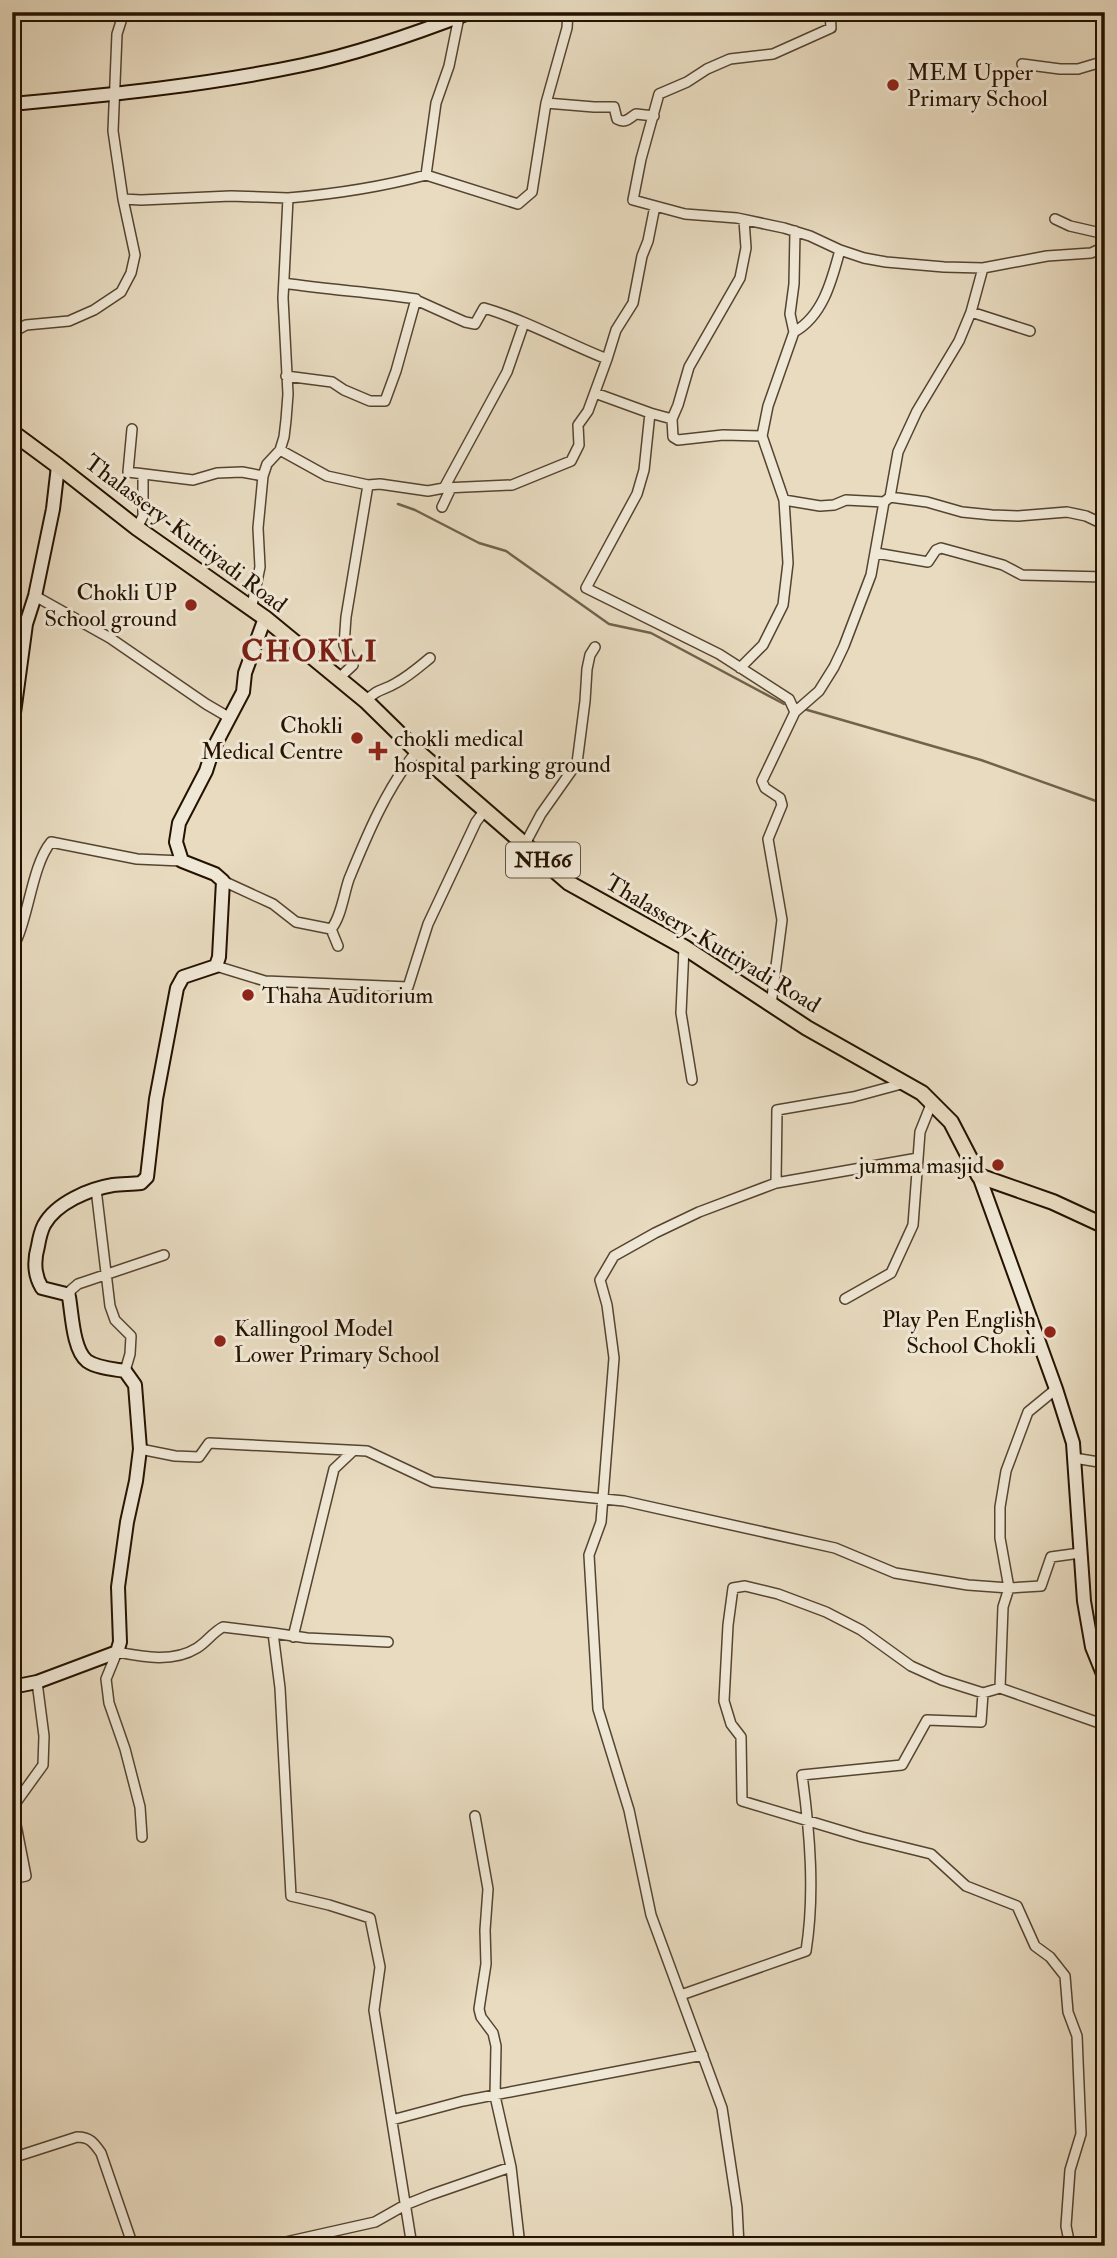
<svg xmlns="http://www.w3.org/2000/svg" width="1117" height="2258" viewBox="0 0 1117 2258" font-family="'IM FELL Double Pica',serif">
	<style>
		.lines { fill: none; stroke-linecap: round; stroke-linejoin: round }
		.stream { stroke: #71624c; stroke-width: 2.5 }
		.street-casing { stroke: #554430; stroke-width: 12 }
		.secondary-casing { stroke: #241200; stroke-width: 16 }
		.primary-casing { stroke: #241200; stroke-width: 18 }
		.street { stroke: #f0e8d6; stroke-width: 9 }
		.secondary { stroke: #f0e8d6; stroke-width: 12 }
		.primary { stroke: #e8dbc0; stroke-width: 14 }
		.poi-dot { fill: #8f2418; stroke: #f0e8d6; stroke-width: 2.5 }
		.labels { text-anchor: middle; stroke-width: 6; stroke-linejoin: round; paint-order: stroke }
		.shield { fill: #f0e8d6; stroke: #615240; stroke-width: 2 }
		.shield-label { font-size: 21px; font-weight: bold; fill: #241200 }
		.poi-label { font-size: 23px; fill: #241200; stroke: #f0e8d6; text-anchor: start }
		.street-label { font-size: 23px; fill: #241200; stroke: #f0e8d6 }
		.district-label { font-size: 30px; font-weight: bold; letter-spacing: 2px; fill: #7a1f14; stroke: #f0e8d6 }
	</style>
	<rect width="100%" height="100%" fill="#e8dbc0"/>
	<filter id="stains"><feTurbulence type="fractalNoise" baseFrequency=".00286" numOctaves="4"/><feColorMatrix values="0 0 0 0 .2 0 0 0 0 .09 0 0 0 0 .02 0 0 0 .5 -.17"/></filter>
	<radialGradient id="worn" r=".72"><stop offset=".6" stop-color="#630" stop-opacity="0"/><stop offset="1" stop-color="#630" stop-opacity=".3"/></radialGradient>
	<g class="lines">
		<path class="stream" d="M398,504L415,510L479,543L506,551L609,624L651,633L784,704
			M804,709L981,760L1096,801L1105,807"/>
		<defs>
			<path id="street" d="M124,12L117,34L113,131L123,199L141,200L231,196L288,198L283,298L288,394L286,420L284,437L280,450L267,464L263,476L258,528L260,567L251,610
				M568,12L567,28L546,103L594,107H614L617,119C626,124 629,118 636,114L654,116
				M830,12L831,28L773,54L730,59L707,69L687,82L659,94L641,159L633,200L685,214L737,218L784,228L810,236L840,250L864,258L886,262L944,267L983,268L1047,256L1091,253L1102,248L1105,242
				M1022,64L1060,69H1078L1105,61
				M426,175L518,204L532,192L546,103
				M288,198C335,194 381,187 426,175L436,103L449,66L459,17
				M1055,219L1070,226L1105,234
				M744,220L746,248L740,278L689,367L678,405L672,419L673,437L678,440L723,435L762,436
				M795,231L794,284L790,314L794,332L768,406L762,436L784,500L820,506L834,505L846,500L884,502L889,498
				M983,268L971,312L959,341L917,411L898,452L890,497L927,502L962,512L992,515L1018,516L1067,512L1086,516L1105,525
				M284,283C328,290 372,292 416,299L396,371L385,401H370L344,390L332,382L286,376
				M416,300L465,322L475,324L484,308C526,320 566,343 607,359L616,330L633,303L642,256L648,241L655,206
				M971,312L1030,331
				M12,314L17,328
				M794,332C823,316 832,280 840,250
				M595,393L650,413L644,470L637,494L586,588L719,654L789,699L795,712L819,691L834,667L844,646L871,575L884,502
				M650,413L672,419
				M132,429L128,472L193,480L217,473L242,472L263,476
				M14,433L12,408L15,331L26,325L69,321L94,310L121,292L131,273L135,255L123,199
				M280,450L327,476L368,485
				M444,488L507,372L524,323
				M442,507L451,488
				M137,528L143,516V474
				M876,553L928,562L936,550L941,548L1003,565L1022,575L1105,577
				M35,596L110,638L206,704L230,718
				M12,619L26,624
				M740,668L763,645L783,605L788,563L784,500
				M338,679L353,665L344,645L346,617L368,485L380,484L428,491L444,488L512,485L571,461L579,445L578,425L588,411L607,359
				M366,701C378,688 383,691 396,683C409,676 419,667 430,658
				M525,844L541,814L577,763L585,701L587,669L590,655L595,647
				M223,881L273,904L296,922L331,929C341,918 344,893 349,879C367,835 387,787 417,751
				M331,929L338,946
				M12,941L17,939C29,912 33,864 51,842L137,859L182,861
				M684,947L681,1013L692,1080
				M216,966L265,981L408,987L428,924L476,822L485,810
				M771,1005L782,920L768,839L782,805L780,798L765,788L762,781L795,712
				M776,1183L777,1110L853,1097L905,1083
				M96,1189L110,1306L115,1320L131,1336L130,1354L125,1371
				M69,1297L71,1290L78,1284L164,1255
				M845,1299L891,1273L913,1225L920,1132L932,1102
				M140,1449L175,1456L199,1457L209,1443L367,1451L433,1482L624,1501L835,1548L895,1573L968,1585L1009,1588L1041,1586L1051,1557L1080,1553
				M1074,1458L1105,1463
				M273,1633L307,1638L388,1642
				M293,1637L334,1469L353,1451
				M1000,1688L1003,1607L1009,1588L1000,1538V1507L1006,1471L1028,1412L1056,1389
				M12,1808L43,1765L44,1736L37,1682
				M12,1816L16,1825L26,1876L12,1879
				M475,1816L488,1889L485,1930L486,1964L479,2009L481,2017L493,2033L496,2046L495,2096L511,2167L520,2246
				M142,1837L140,1807L125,1749L109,1703L106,1679L117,1652C143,1657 173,1663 197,1648C207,1642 213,1632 223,1627L273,1633L280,1688L291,1896L329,1905L370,1918L380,1967L374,2010L412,2246
				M681,1995L806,1951C815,1894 810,1833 802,1775L902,1765L927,1720L981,1722L983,1693
				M392,2120L463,2101L703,2055
				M12,2158L77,2137C90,2137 94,2143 101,2153L133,2246
				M268,2246L375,2222L405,2205L430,2195L511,2167
				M739,2246L737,2207L722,2108L651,1915L629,1810L598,1709L589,1555L601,1522L614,1358L607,1305L600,1280L614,1256L655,1233L699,1212L776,1183L918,1158
				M1070,2246L1066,2226L1070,2170L1081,2134L1077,2036L1068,2012L1065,1976L1050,1957L1035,1946L1017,1906L966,1886L931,1854L862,1837L742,1801L741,1737L731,1724L724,1701L728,1625L733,1588L745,1586L778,1594L826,1612L861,1630L911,1666L942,1680L983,1693L1000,1688L1105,1725"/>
			<path id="secondary" d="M12,104C109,95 208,85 303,65C361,53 417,33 471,12
				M12,728L26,624L35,596L53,509L58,466
				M979,1176L1056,1389L1073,1443L1084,1601L1092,1647L1105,1679
				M12,1687L37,1682L117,1652L120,1642L118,1587L127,1522L136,1481L140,1449L135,1385L125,1371C113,1369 97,1368 87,1361C73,1350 72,1314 69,1297L66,1294L42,1288C34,1275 34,1260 38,1246C39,1240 41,1231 44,1225C56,1203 89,1189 113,1185C122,1184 132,1184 141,1183L147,1177L156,1099L177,988L183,977L216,966L219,957L223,881L215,874L182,861L176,842L179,823L206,771L213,749L243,692L245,673L265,618"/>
			<path id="primary" d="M12,432L58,466L137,528L265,618L366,701L417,751L569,883L684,947L807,1028L922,1093L951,1122L979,1176L1053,1202L1105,1226"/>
		</defs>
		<use href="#street" class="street-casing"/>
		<use href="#secondary" class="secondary-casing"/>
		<use href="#primary" class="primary-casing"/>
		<use href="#street" class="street"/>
		<use href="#secondary" class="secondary"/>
		<use href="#primary" class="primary"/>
	</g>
	<g class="poi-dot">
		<circle cx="893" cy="85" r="7"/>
		<circle cx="191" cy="605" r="7"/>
		<circle cx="357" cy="738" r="7"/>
		<path d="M374.5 740.5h7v7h7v7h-7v7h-7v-7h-7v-7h7z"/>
		<circle cx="248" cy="995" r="7"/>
		<circle cx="998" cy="1165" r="7"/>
		<circle cx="1050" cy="1332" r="7"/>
		<circle cx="220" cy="1341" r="7"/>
	</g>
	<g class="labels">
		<rect class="shield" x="506" y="842.5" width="74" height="35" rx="5"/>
		<g class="shield-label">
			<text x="543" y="867">NH66</text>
		</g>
		<g class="poi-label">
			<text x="907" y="80">MEM Upper<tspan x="907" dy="26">Primary School</tspan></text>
			<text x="177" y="600" text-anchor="end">Chokli UP<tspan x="177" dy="26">School ground</tspan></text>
			<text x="343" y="733" text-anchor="end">Chokli<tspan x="343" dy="26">Medical Centre</tspan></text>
			<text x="394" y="746">chokli medical<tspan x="394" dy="26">hospital parking ground</tspan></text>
			<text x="262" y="1003">Thaha Auditorium</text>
			<text x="984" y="1173" text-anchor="end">jumma masjid</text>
			<text x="1036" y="1327" text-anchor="end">Play Pen English<tspan x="1036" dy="26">School Chokli</tspan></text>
			<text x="234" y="1336">Kallingool Model<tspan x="234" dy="26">Lower Primary School</tspan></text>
		</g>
		<g class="street-label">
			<text transform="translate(186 533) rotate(37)" y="8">Thalassery-Kuttiyadi Road</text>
			<text transform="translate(713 943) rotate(31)" y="8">Thalassery-Kuttiyadi Road</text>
		</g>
		<g class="district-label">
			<text x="310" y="661">CHOKLI</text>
		</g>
	</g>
	<rect width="1117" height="2258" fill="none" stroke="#e8dbc0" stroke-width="42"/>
	<rect x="14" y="14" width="1089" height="2230" fill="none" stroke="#241200" stroke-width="3.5"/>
	<rect x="21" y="21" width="1075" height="2216" fill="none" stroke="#241200" stroke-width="2"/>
	<rect width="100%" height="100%" filter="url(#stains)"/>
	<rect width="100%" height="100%" fill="url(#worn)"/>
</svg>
